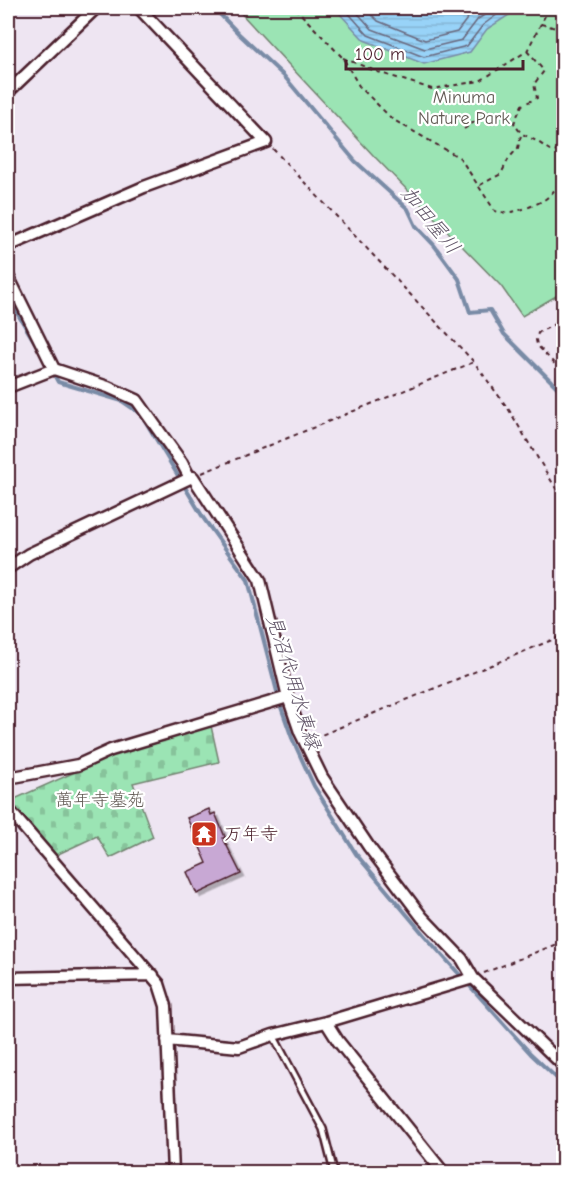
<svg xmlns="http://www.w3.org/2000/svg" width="571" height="1180" viewBox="0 0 571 1180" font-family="'Comic Neue','Klee One',sans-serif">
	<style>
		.green { fill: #9be4b4; stroke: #728270; stroke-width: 1.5 }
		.cemetery { fill: url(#cemetery-stones); stroke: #728270; stroke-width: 1.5 }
		.water { fill: url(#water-rules); stroke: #798ba6; stroke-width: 1.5 }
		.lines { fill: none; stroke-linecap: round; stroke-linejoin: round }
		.shore { stroke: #69677d; stroke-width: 1.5 }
		.stream { stroke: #798ba6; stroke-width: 4 }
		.building { fill: #c8a8d4; stroke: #4a1f2b; stroke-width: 1.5; filter: url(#shadow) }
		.lane-casing { stroke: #4a1f2b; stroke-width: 10 }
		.street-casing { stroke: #4a1f2b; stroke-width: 15 }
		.path { stroke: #4a1f2b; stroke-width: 2; stroke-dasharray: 4.5 4.5; stroke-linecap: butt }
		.lane { stroke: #fff; stroke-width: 5 }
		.street { stroke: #fff; stroke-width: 10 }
		.labels { text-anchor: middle; stroke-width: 4.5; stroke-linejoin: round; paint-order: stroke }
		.park-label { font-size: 18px; fill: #625a54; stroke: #fff }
		.poi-label { font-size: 18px; fill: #4a1f2b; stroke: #fff; text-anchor: start }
		.water-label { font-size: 20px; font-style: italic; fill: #615568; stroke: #fff }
	</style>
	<defs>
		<pattern id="cemetery-stones" width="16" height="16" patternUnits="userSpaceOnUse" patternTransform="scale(1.5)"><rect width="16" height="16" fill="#9be4b4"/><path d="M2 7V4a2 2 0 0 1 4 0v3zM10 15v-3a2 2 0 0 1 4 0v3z" fill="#87c39b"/></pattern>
		<pattern id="water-rules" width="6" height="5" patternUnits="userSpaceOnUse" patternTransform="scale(1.5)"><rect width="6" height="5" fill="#98d3f8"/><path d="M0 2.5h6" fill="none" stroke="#84b5d5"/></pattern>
		<filter id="shadow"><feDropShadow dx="3.5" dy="3.5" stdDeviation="0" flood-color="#0004"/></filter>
	</defs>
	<rect width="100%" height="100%" fill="#eee5f2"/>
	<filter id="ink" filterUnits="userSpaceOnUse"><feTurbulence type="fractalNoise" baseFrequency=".0167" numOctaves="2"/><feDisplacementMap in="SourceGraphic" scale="12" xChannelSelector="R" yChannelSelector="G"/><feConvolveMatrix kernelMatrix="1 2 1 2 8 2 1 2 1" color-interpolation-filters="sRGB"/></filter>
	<g filter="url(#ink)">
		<path class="green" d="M236,8H563V292L522,316L501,286L373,155Z"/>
		<path class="cemetery" d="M211,726L219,762L133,783L153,837L110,858L97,836L56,855L10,801L120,752Z"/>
		<path class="water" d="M338,8H512V13L487,29L470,52L424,64L364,40L339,13Z"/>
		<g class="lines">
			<path class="shore" d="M344,8L368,35L424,57L467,46L483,25L506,8
				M353,8L372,29L425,49L462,40L478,19L495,8
				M365,8L378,21L425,40L457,32L470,15L479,8"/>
			<path class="stream" d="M214,8L239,34L284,76L355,161L408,209L416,226L434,245L459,279L470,312L490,310L504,334L564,394
				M8,298L37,346
				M52,371L58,382L122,401L141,414L204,519L248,580L281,707L292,738L314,786L356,854L424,935L531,1054L564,1085"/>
		</g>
		<path class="building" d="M209,809L211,815L215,813L225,837L223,838L241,874L197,894L187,872L207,863L187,818Z"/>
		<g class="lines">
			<defs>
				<path id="lane" d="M273,1035L323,1129L334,1172"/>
				<path id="street" d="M8,92L96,8
					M8,246L144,187L266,142L139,8
					M8,276L54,369
					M8,387L54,369L108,387L137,400L182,463L190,478L29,554L8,568
					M193,477L260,580L288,697L300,732L322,777L369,847L422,917L462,959L473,978L564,1066
					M8,778L78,765L111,750L288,697
					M8,809L159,984L166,1006L173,1172
					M8,978L153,975
					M326,1022L338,1041L443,1172
					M167,1040L239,1047L273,1035L326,1022L473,978"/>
			</defs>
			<use href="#lane" class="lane-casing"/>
			<use href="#street" class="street-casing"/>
			<path class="path" d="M295,8L343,58L359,86L392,119L460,158L495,211C508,216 532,207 544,200C552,195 558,185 564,178
				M541,24L564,30
				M527,51L544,71L534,84L537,98L522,105L514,123C523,138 525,134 538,142C548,148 547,151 560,152
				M343,58L378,72L432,89L480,81L527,51L549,8
				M464,129L489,112L503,115V111L518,113
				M564,146V177
				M273,149L474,362L509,410L564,502
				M480,185L501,174L509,158L518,148L521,135
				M564,319L538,333L536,340L537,345L564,374
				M202,473L474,362
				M314,738L564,635
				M484,973L564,941"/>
			<use href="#lane" class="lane"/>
			<use href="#street" class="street"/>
		</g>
	</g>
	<defs>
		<symbol id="temple-square" viewBox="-11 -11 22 22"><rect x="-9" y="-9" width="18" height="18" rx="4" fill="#c8321e" stroke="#fff"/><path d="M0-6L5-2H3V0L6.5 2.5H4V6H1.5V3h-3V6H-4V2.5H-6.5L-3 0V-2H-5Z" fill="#fff"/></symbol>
	</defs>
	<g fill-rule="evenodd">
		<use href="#temple-square" x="189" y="819" width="30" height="30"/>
	</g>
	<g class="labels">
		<g class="park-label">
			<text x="464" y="103">Minuma<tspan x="464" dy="21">Nature Park</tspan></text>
			<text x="100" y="806">萬年寺墓苑</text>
		</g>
		<g class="poi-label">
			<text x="224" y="840">万年寺</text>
		</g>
		<g class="water-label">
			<text transform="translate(431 220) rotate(51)" y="7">加田屋川</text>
			<text transform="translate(294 682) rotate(73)" y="7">見沼代用水東縁</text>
		</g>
	</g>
	<rect width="571" height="1180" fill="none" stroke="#fff" stroke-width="30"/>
	<rect x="15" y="15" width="541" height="1150" fill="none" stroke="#4a1f2b" stroke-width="2" filter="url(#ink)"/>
	<path d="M346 60v9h177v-9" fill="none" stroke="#4a1f2b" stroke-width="3"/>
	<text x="355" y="60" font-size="18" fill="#4a1f2b" stroke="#ffffff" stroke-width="4.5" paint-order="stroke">100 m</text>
</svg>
